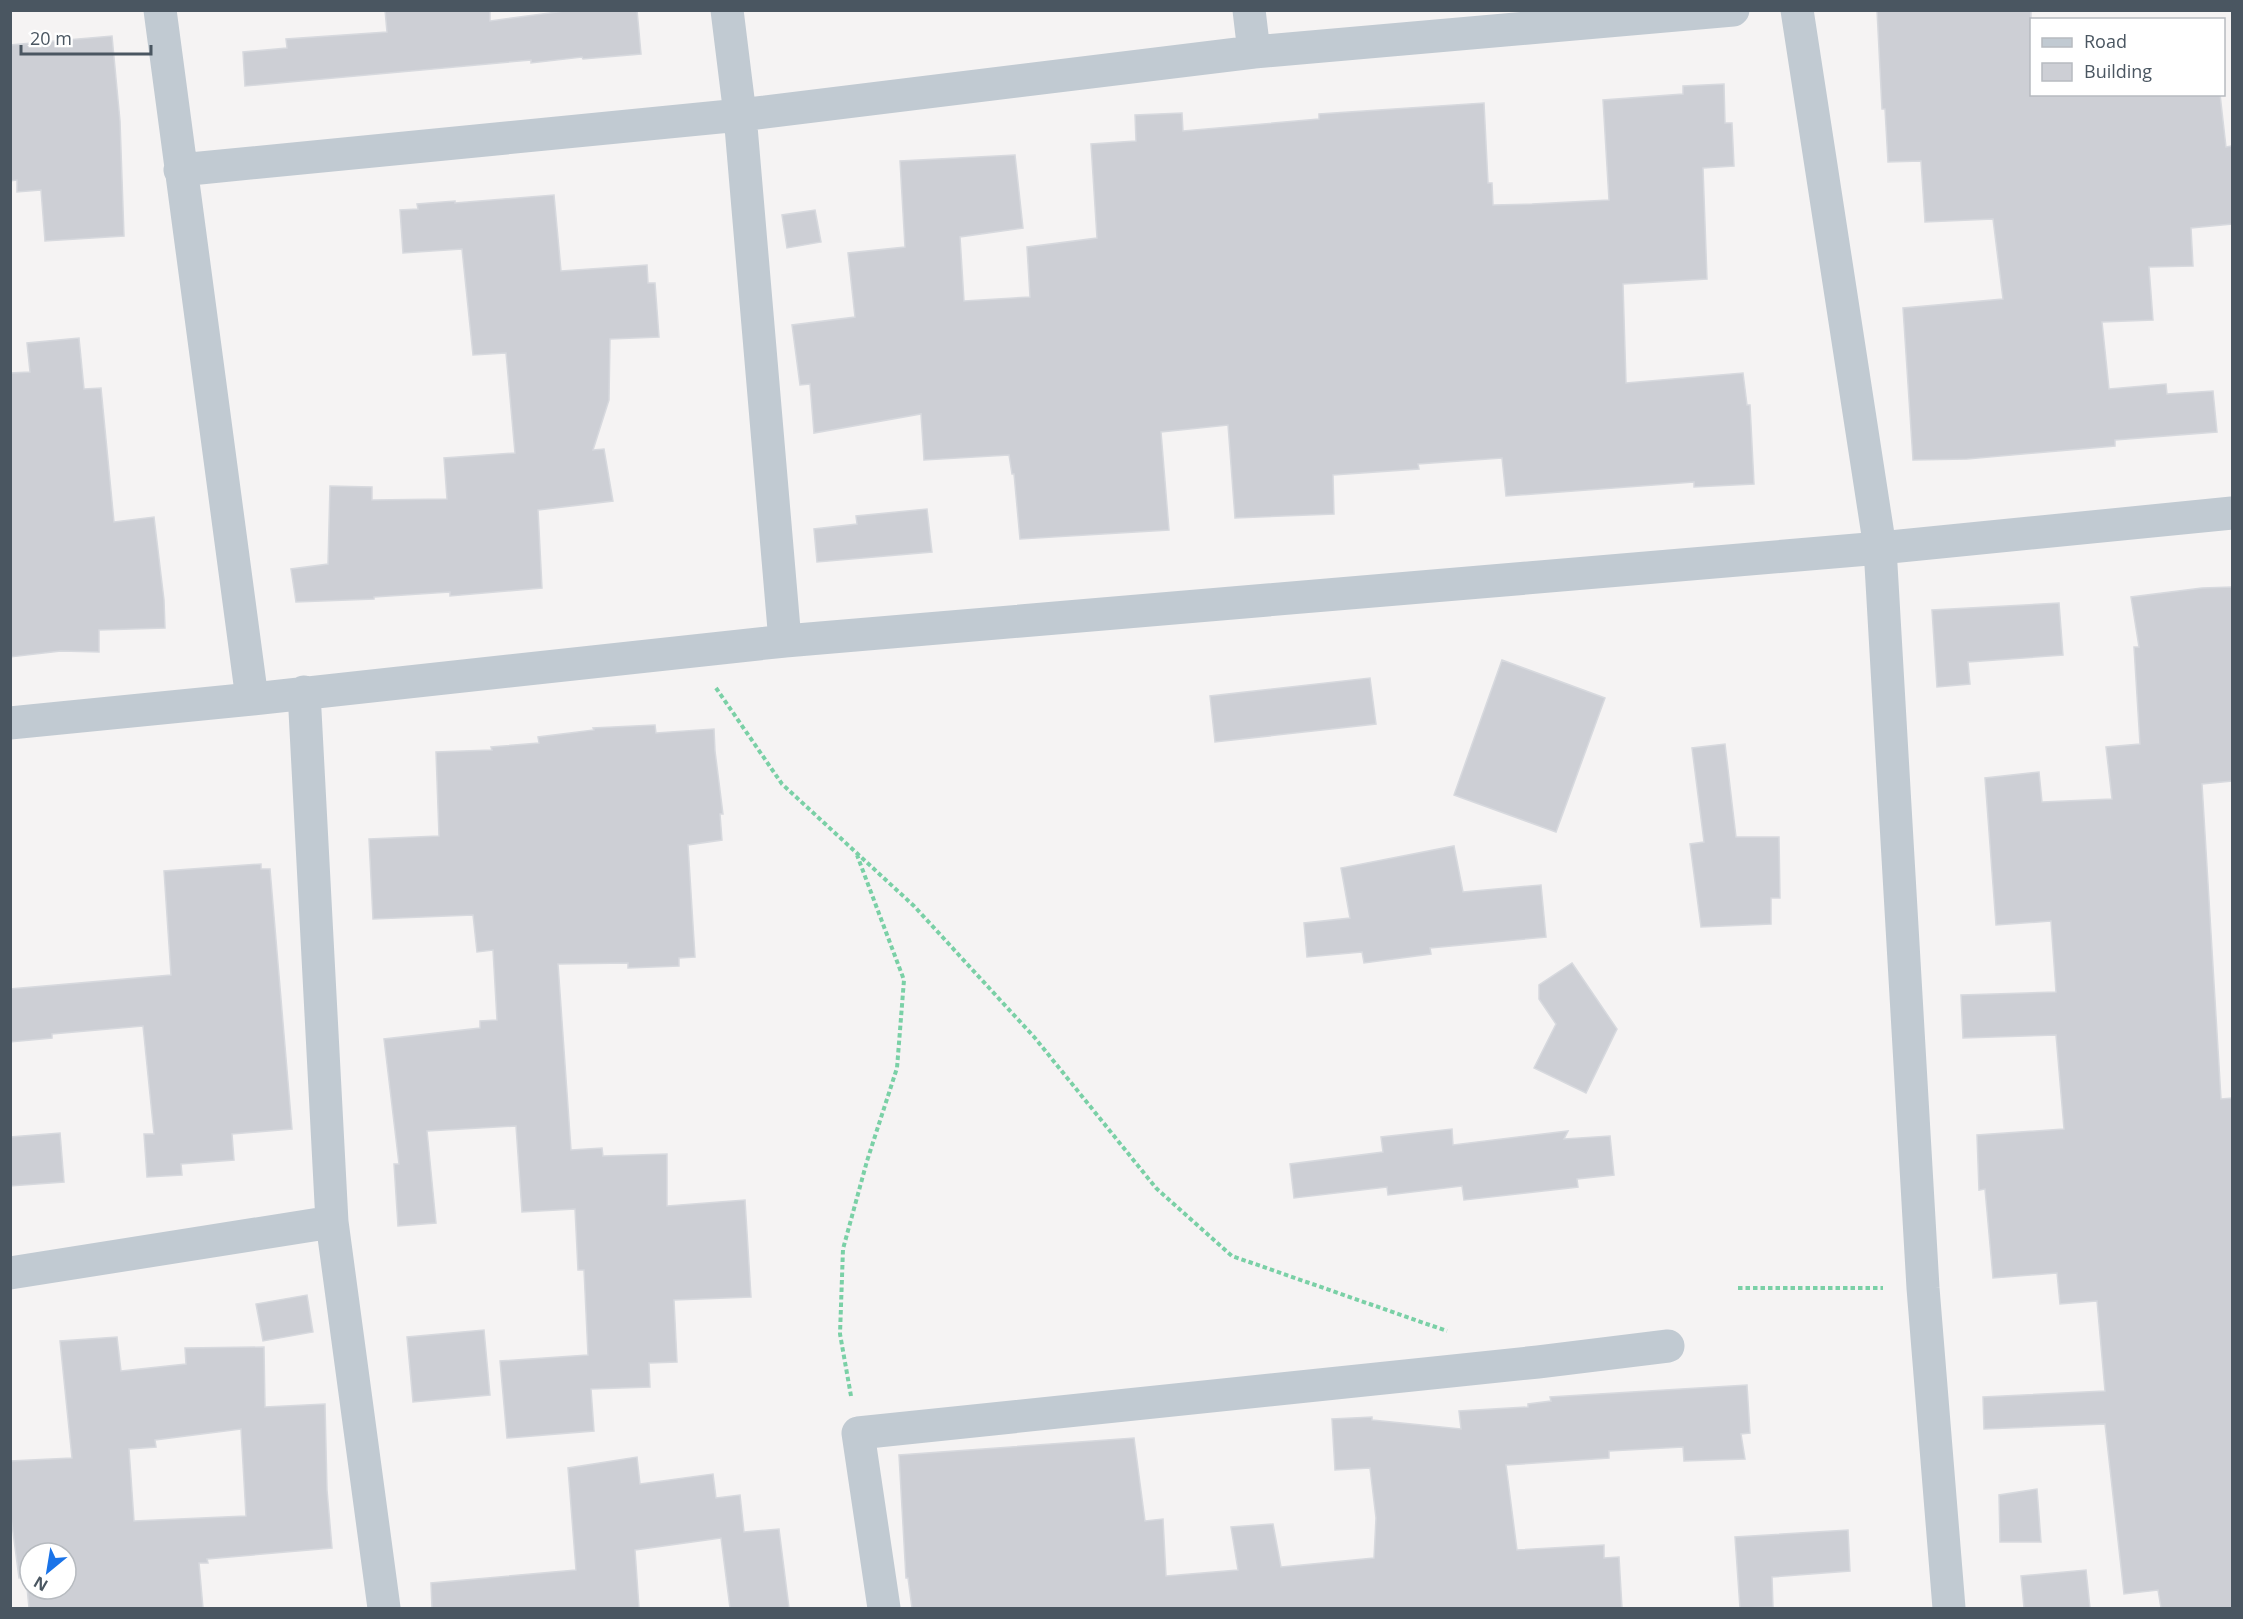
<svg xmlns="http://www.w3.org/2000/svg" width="2243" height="1619" viewBox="0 0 2243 1619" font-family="'Open Sans',sans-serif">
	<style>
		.building { fill: #cdcfd5; stroke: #d7d9de; stroke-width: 1.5; fill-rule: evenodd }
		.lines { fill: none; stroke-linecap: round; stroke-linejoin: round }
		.path { stroke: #7ad0a6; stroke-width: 4; stroke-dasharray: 4.5 3; stroke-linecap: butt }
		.minor { stroke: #c1cad2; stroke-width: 33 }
	</style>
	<rect width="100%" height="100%" fill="#f5f3f3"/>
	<path class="building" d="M385,10H490V21L572,10H637L641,54L583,59L582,57L531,63V60L245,86L243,52L287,48L286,39L387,32Z
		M1877,10H2031V94H2220L2226,147L2232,146V224L2191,228L2193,266L2149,267L2153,320L2102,322L2109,389L2166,384L2167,394L2213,391L2217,432L2115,440V446L1967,459L1913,460L1903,308L2003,299L1993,219L1925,222L1921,161L1888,162L1885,109H1882Z
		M112,36L120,121L124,236L45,241L41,190L17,192V180L10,181V45Z
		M1724,84L1725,123H1732L1734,166L1703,168L1707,279L1623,284L1626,383L1743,373L1747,405H1750L1754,484L1694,487V482L1506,496L1502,458L1418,464L1419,469L1333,475L1334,514L1235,518L1228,425L1161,432L1169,530L1020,539L1014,474H1012L1009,455L924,460L921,414L814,433L810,384L800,385L792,325L855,317L848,253L905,247L900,161L1015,155L1023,228L960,237L964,301L1030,297L1027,247L1097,238L1091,144L1136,141L1135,115L1182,113L1183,131L1319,119V114L1484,103L1488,183H1492L1493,205L1532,204L1609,200L1603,100L1683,94V86Z
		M554,195L561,271L647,265L648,283H655L659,337L610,339L609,400L593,450L604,449L613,501L538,510L542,588L450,596V592L374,597V599L296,602L291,569L328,564L330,486L372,487V500L447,499L444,458L515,453L506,353L473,355L462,249L403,253L400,210L418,209L417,204L455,201V203Z
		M815,210L821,242L787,248L782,215Z
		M79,338L84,389L101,388L114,522L154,517L164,600L165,628L99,630V652L61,651L10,657V373L30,372L27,343Z
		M927,509L932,552L817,562L814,529L857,524L856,516Z
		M2232,587V781L2202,784L2221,1099L2232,1098V1608H2161L2158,1590L2124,1594L2105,1424L1984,1429L1983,1397L2105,1391L2097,1301L2060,1304L2057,1273L1993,1278L1985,1189L1979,1190L1977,1135L2064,1129L2056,1035L1963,1038L1961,995L2056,992L2051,921L1996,925L1985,778L2039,772L2042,802L2112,799L2106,747L2140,744L2134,647H2139L2131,597L2202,588Z
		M2059,603L2063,655L1968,662L1970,684L1937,687L1932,610Z
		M1502,660L1605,698L1556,832L1454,795Z
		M1370,678L1376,724L1215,742L1210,696Z
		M655,725L656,733L714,729L715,751L723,814H720L722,840L688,845L695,957L679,958V966L628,968V963L558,964L571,1150L602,1148L603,1156L667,1154V1206L745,1200L751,1297L674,1300L677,1362L649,1363L650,1387L591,1389L594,1431L507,1438L500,1361L588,1355L584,1270H578L575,1209L522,1212L516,1126L427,1131L436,1223L398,1226L394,1164H399L384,1039L480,1028V1021L497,1020L493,950L477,952L473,915L373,919L369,839L439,836L436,752L492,750L491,747L539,743L538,737L594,730L593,728Z
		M1725,744L1736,837H1779L1780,898H1771V924L1701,927L1690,844L1704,842L1692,748Z
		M1454,846L1463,892L1541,885L1546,937L1430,948L1431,954L1364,963L1362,952L1307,957L1304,923L1350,918L1341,868Z
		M261,864V869H270L292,1129L232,1134L234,1160L181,1164L182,1175L147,1177L144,1134H154L143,1026L52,1034V1038L10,1042V989L171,975L164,871Z
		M1572,963L1617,1029L1586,1093L1534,1068L1556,1024L1539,999V985Z
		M1452,1129L1453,1145L1568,1131L1564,1139L1610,1136L1614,1175L1577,1179L1578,1187L1464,1200L1462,1186L1388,1195L1387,1187L1294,1198L1290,1164L1383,1152L1381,1137Z
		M60,1133L64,1182L10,1186V1137Z
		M307,1295L313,1332L263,1341L256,1304Z
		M484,1330L490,1395L413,1402L407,1337Z
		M117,1337L121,1371L186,1364L185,1348L264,1347L265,1407L325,1404L327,1490L332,1548L207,1559L208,1563H199L203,1608H29L26,1577L19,1578L10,1509V1461L72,1458L60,1341ZM241,1429L246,1516L134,1521L129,1449L156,1447L155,1440ZM30,1553H66V1589H30Z
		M1747,1385L1750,1433L1741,1434L1745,1459L1684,1461L1683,1447L1609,1451V1458L1506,1465L1517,1550L1604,1545V1558L1619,1557L1622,1608H912L908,1578H906L899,1455L1134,1438L1145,1521L1163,1519L1166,1576L1238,1570L1231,1527L1273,1524L1281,1567L1374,1558L1376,1518L1370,1468L1335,1470L1332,1419L1372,1417V1420L1461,1429L1459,1411L1528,1407V1404L1551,1401L1550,1397Z
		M637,1457L640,1484L713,1474L716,1498L740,1495L744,1532L779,1529L789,1608H730L721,1538L635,1550L639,1608H432L431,1583L576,1570L568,1468Z
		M2037,1489L2041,1542H2000L1999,1495Z
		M1848,1530L1850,1571L1772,1577L1773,1607L1740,1608L1735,1537Z
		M2086,1570L2090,1608H2024L2021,1576Z"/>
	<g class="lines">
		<path class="path" d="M716,688L782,784L914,906L1035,1038L1156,1188L1232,1256L1447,1331
			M1738,1288H1883
			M851,1396L840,1334L843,1249L867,1161L897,1068L904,980L857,855"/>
		<path class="minor" d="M160,10L252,699
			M727,10L740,115L785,641
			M1249,10L1254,52
			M1797,10L1880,548L1923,1288L1949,1608
			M180,170L740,115L1254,52L1733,10
			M304,692L332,1222L384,1608
			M10,723L252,699L785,641L1880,548L2232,513
			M10,1273L332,1222
			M884,1608L858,1433L1538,1362L1668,1346"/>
	</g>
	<rect width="2243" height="1619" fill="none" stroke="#4a5661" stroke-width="24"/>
	<rect x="2030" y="18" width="195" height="78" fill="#ffffff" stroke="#b7bbc0" stroke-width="1.5"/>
	<rect x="2042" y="38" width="30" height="9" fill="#c1cad2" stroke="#b7bbc0" stroke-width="1.5"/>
	<text x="2084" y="48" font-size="18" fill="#4a5661">Road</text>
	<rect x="2042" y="63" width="30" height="18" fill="#cdcfd5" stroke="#b7bbc0" stroke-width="1.5"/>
	<text x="2084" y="78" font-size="18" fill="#4a5661">Building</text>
	<g transform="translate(48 1571) rotate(210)"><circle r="28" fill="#ffffff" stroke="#b7bbc0" stroke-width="1.5"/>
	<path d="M0-4.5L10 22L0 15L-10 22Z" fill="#1a73e8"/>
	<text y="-9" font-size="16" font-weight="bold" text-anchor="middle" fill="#4a5661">N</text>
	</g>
	<path d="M21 45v9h130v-9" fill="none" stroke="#4a5661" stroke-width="3"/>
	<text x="30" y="45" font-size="18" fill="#4a5661" stroke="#ffffff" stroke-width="4.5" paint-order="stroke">20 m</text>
</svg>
